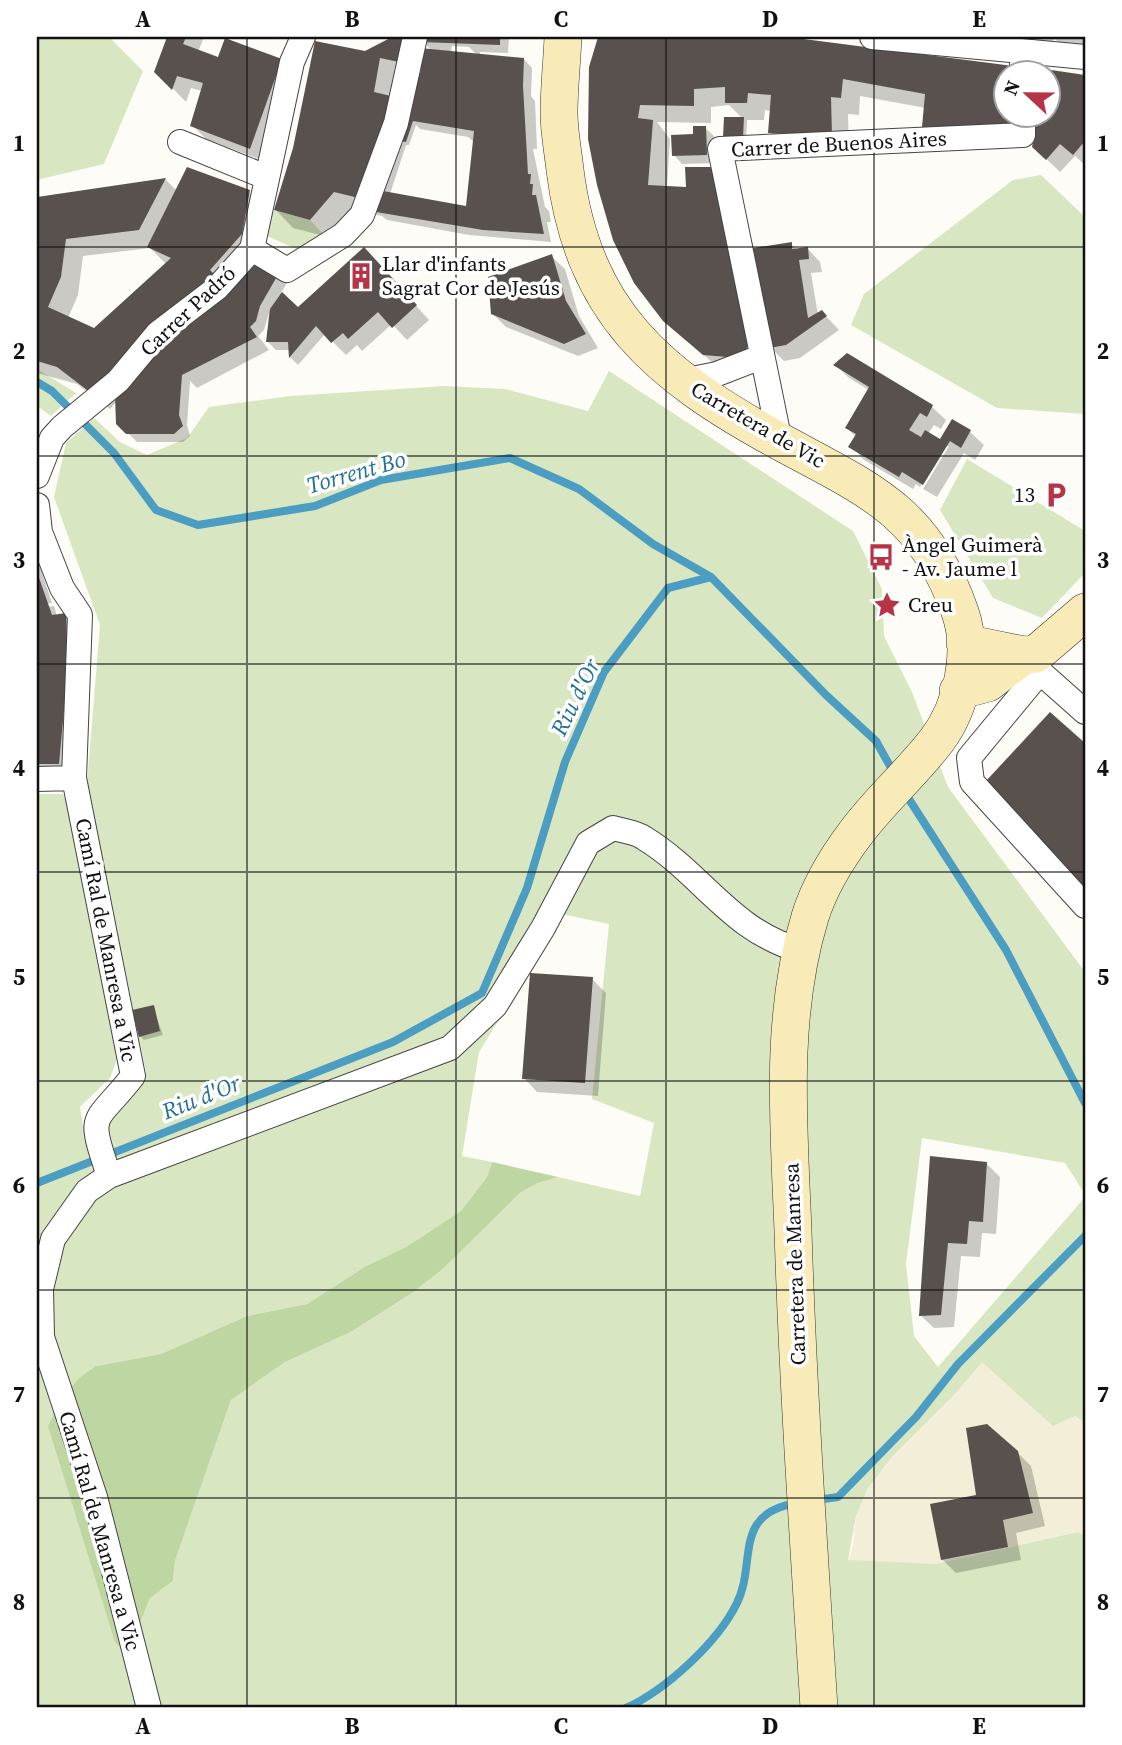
<svg xmlns="http://www.w3.org/2000/svg" width="1122" height="1745" viewBox="0 0 1122 1745" font-family="'Source Serif 4',serif">
	<style>
		.farmland { fill: #f3eed7 }
		.green { fill: #d8e7c1; fill-rule: evenodd }
		.forest { fill: #bed6a2 }
		.shadow { fill: #0003; fill-rule: evenodd }
		.lines { fill: none; stroke-linecap: round; stroke-linejoin: round }
		.stream { stroke: #4c9dc2; stroke-width: 8 }
		.building { fill: #59514e }
		.street-casing { stroke: #444; stroke-width: 26 }
		.secondary-casing { stroke: #333; stroke-width: 38 }
		.street { stroke: #fff; stroke-width: 24 }
		.secondary { stroke: #f8ebb7; stroke-width: 37 }
		.grid { fill: none; stroke: #111; stroke-width: 2; stroke-opacity: 0.55 }
		.labels { text-anchor: middle; stroke-width: 7; stroke-linejoin: round; paint-order: stroke }
		.street-label { font-size: 21px; fill: #111; stroke: #fff }
		.poi-label { font-size: 21px; fill: #111; stroke: #fff; text-anchor: start }
		.water-label { font-size: 23px; font-style: italic; fill: #247099; stroke: #fff }
		.neatline { fill: none; stroke: #111; stroke-width: 2.5 }
		.grid-label { font-size: 23px; text-anchor: middle; font-weight: bold; fill: #111 }
	</style>
	<rect width="100%" height="100%" fill="#fefcf6"/>
	<path class="farmland" d="M982,1361L1053,1425L1075,1416L1085,1423V1536L1078,1532L935,1564L848,1561L853,1545L856,1516L868,1488L892,1457L954,1395Z"/>
	<path class="green" d="M37,37H109L143,71L104,164L37,180Z
		M1041,175L1085,217V414L997,408L851,325L864,294L1013,180Z
		M274,210L310,220L323,234L296,249L265,235Z
		M37,369L76,393L51,416L37,406Z
		M609,371L853,531L882,589L884,636L912,692L948,787L1085,972V1194L1065,1163L922,1138L906,1264L914,1336L938,1367L1085,1197V1423L1075,1416L1053,1426L982,1362L954,1395L892,1457L868,1488L856,1516L848,1560L935,1564L1078,1532L1085,1536V1708H37V794H63L70,807L120,1052L110,1078L80,1107L83,1126L126,1104L146,1072L87,784L100,625L54,497L66,443L94,418L120,442L147,455L187,438L209,407L290,396L445,386L505,389L588,411ZM547,911L609,924L592,1099L654,1123L640,1196L558,1177L538,1183L520,1193L443,1269L412,1293L351,1332L285,1362L231,1400L175,1561L173,1581L150,1598L127,1654L96,1366L161,1354L247,1316L307,1304L366,1266L406,1247L461,1211L487,1177L492,1162L462,1156L479,1052L521,984Z
		M967,459L1085,531V573L1042,618L993,598L940,510Z"/>
	<path class="forest" d="M492,1162L558,1177L538,1183L520,1193L443,1269L412,1293L351,1332L285,1362L231,1400L175,1561L173,1581L150,1598L127,1655L115,1642L48,1426L63,1397L78,1379L96,1366L161,1354L247,1316L307,1304L366,1266L406,1247L461,1211L487,1177Z"/>
	<path class="shadow" d="M169,37H204L198,52L219,60L281,61L264,161L206,139L192,125L202,91L191,88L186,102L156,71Z
		M395,37H412L423,50L432,51L423,41L424,37H509L508,53L480,52V55L524,59L532,68L531,96L535,101L537,149H533L545,207L549,211L551,222H547L551,242L469,235L387,220L382,216L352,209L328,237L293,228L276,210L365,53ZM452,46L469,47L477,55L451,52ZM419,70L422,73L412,116ZM416,125L420,129L468,137L474,142L468,208L390,194L406,145H409Z
		M600,37H773L1012,68L1006,74V116H1033L1036,121V116H1048V74L1033,69L1085,77V165L1075,156L1060,172L1034,147L1035,142L942,144L924,127L926,108L860,96L859,115L848,114L849,153L788,150L770,132L771,111L765,110L764,120H747L746,141L729,140L743,119L729,105L711,107V123L657,122L670,139L667,187L748,266L791,244L797,250L807,248L820,262L822,272L811,273L818,315L822,312L839,330L800,358L784,361L770,347L757,375L723,372L664,320L591,67Z
		M1031,37H1085V43L1072,56L1055,39L1043,50Z
		M705,128L714,136L715,163L682,164L674,155Z
		M166,180L177,191L249,192L267,210L227,289L278,274L287,283L281,293L308,320L377,262L429,320L407,340L392,324L362,351L357,345L346,355L325,334L298,365L290,357V350H276L267,341L269,313L264,330L258,336L269,350L197,388L190,381L187,425L190,436L183,442H137L118,423L117,401L110,409L77,384L37,373V198ZM150,248L167,265L94,330L68,318L78,295L83,256Z
		M551,256L565,269L579,316L598,348L578,356L506,327L492,313Z
		M847,355L932,407L946,420L941,429L934,425L928,434L941,441L970,432L984,445L975,460L964,453L937,497L923,489L949,446H945L920,487L916,484L913,489L864,460L851,446L856,437L847,428L869,390L849,378L836,365Z
		M37,550L41,570L52,603L37,605Z
		M54,606L57,616L65,615L74,624L67,772L37,771V608Z
		M1050,714L1085,745V890Z
		M592,979L606,993L598,1096L537,1092L524,1078Z
		M153,1007L163,1035L144,1040L140,1036Z
		M931,1158L986,1163L1000,1177L996,1234L982,1233L980,1257L961,1256L954,1327L934,1328L920,1315Z
		M1017,1452L1031,1466L1045,1526L1016,1533L1021,1560L956,1573L942,1559L978,1496Z"/>
	<g class="lines">
		<path class="stream" d="M37,382L52,391L114,453L156,510L198,525L315,506L381,480L510,458L579,489L653,544L711,577
			M905,793L1006,950L1085,1103
			M37,1183L393,1042L482,993L527,888L565,762L604,672L668,588L711,577L826,695L876,741L895,775
			M817,1500L838,1497L916,1417L958,1364L1085,1236
			M626,1708C666,1690 718,1642 737,1603C757,1562 732,1513 797,1503"/>
	</g>
	<path class="building" d="M167,37H186L183,44L218,57L225,38L282,59L250,149L190,126L203,83L177,76L172,90L154,72Z
		M392,37H405L399,62L380,58L374,92L395,97L363,199L334,192L310,220L274,210L293,148L315,41L365,51Z
		M422,37H500V45L421,42Z
		M598,37H788L1013,66L1014,74H1006V116H1017L1018,125L922,127L925,94L843,79L841,98L831,97L832,136L768,133L771,95L748,93L747,103H725V87L694,89V106L640,105L638,118L653,120L648,185L686,187L685,167H713L752,340L740,358L703,355L663,321L634,283L613,240L597,185L588,139L589,67Z
		M420,48L524,58L523,86L528,174H531L530,184H533L532,195H536L544,234L483,230L376,212L383,191L466,206L474,131L413,121L406,142L400,141L421,70L414,68Z
		M1031,67L1085,75V141L1073,155L1060,144L1046,160L1032,147L1035,131L1034,116H1048V74H1031Z
		M724,117H744L743,138L723,137Z
		M693,126H706L707,155L672,156L671,135L693,134Z
		M187,167L250,190L242,234L210,270L217,277L149,326L91,393L57,367L37,361V197L166,178L139,230L66,239L61,277L48,307L94,328L171,258L147,247Z
		M792,242V249L808,247L809,259L799,260L808,318L822,310L827,316L786,345L769,348L747,249Z
		M364,247L417,305L392,328L378,312L348,339L343,333L331,343L316,326L289,358L288,342H266L270,309L282,292L298,307Z
		M552,254L566,301L586,334L564,344L491,314L488,277Z
		M265,261L279,273L260,306L256,321L250,327L257,337L182,375L179,415L183,426L174,434H126L116,424L115,396L145,360L227,295L253,266Z
		M847,353L933,405L927,417L920,413L909,430L921,437L925,430L940,439L952,419L971,430L961,448L950,441L923,485L902,472L899,477L848,447L856,434L845,428L869,387L833,365Z
		M37,572L52,615L66,613L68,666L59,764H37Z
		M1050,712L1085,743V892L986,781Z
		M530,973L593,977L585,1083L522,1079Z
		M154,1005L160,1031L139,1037L132,1010Z
		M930,1156L987,1162L983,1222L969,1221L967,1244L948,1243L941,1315L919,1316Z
		M987,1424L1018,1451L1033,1513L1003,1520L1008,1547L941,1560L930,1504L976,1495L966,1428Z"/>
	<g class="lines">
		<defs>
			<path id="street" d="M872,37L1085,57
				M1022,52V74
				M180,142L266,177
				M252,249L287,270L343,235L362,215L396,123L415,37
				M682,381L717,374L761,357
				M780,442L720,149L1023,135V116
				M37,476L52,438L62,427L118,381L158,333L217,288L252,249L292,62L303,37
				M37,505L40,532L62,588L80,615L74,778L133,1076C93,1127 87,1109 109,1176
				M1037,658L1040,672L1085,712
				M1040,672L969,758L972,782L1085,906
				M37,779L74,778
				M149,1708L95,1497L42,1337L41,1289L53,1239L87,1191L109,1176L450,1048L495,1006L543,928L588,843L613,828C623,831 636,832 644,838C703,874 730,931 802,951"/>
			<path id="secondary" d="M563,37C562,62 559,88 559,113C559,132 563,151 565,170C583,313 658,375 779,441C867,489 925,510 960,612C974,651 962,707 937,740C912,773 880,800 855,834C837,858 819,888 810,917C779,1019 789,1126 793,1231C798,1390 809,1549 819,1708
				M965,643L1024,655L1036,654L1085,612
				M958,691L988,683L1024,655"/>
		</defs>
		<use href="#street" class="street-casing"/>
		<use href="#secondary" class="secondary-casing"/>
		<use href="#street" class="street"/>
		<use href="#secondary" class="secondary"/>
	</g>
	<path class="grid" d="M247,37V1708M456,37V1708M666,37V1708M874,37V1708M37,247H1085M37,456H1085M37,664H1085M37,872H1085M37,1081H1085M37,1290H1085M37,1498H1085"/>
	<defs>
		<symbol id="building-bare" viewBox="-9 -9 18 18"><path d="M-4-6H4V6H1V3H-1V6H-4ZM-2.5-4.3h1.7v1.8h-1.7ZM.8-4.3h1.7v1.8H.8ZM-2.5-1h1.7V.8h-1.7ZM.8-1h1.7V.8H.8Z" fill="#b63446" stroke="#fff" stroke-width="2.5" paint-order="stroke"/></symbol>
		<symbol id="parking-bare" viewBox="-9 -9 18 18"><path d="M-3.5-5.5H1a3.5 3.5 0 0 1 0 7H-1V5.5H-3.5ZM-1-3.4V-.6H.8a1.4 1.4 0 0 0 0-2.8Z" fill="#b63446" stroke="#fff" stroke-width="2.5" paint-order="stroke"/></symbol>
		<symbol id="bus-bare" viewBox="-9 -9 18 18"><path d="M-5-6H5V4H4V6H2V4H-2V6H-4V4H-5ZM-3.5-4V0h7V-4ZM-3.5 1.2v1.5H-2V1.2ZM2 1.2v1.5H3.5V1.2Z" fill="#b63446" stroke="#fff" stroke-width="2.5" paint-order="stroke"/></symbol>
		<symbol id="sight-bare" viewBox="-9 -9 18 18"><path d="M0-6L1.8-2.2L6-1.7L2.9 1.2L3.7 5.4L0 3.3L-3.7 5.4L-2.9 1.2L-6-1.7L-1.8-2.2Z" fill="#b63446" stroke="#fff" stroke-width="2.5" paint-order="stroke"/></symbol>
	</defs>
	<g fill-rule="evenodd">
		<use href="#building-bare" x="342" y="257" width="38" height="38"/>
		<use href="#parking-bare" x="1037" y="476" width="38" height="38"/>
		<use href="#bus-bare" x="862" y="538" width="38" height="38"/>
		<use href="#sight-bare" x="868" y="586" width="38" height="38"/>
	</g>
	<g class="labels">
		<g class="street-label">
			<text transform="translate(839 144) rotate(-3)" y="7">Carrer de Buenos Aires</text>
			<text transform="translate(188 311) rotate(-43)" y="7">Carrer Padró</text>
			<text transform="translate(758 425) rotate(30)" y="7">Carretera de Vic</text>
			<text transform="translate(106 940) rotate(79)" y="7">Camí Ral de Manresa a Vic</text>
			<text transform="translate(795 1264) rotate(-92)" y="7">Carretera de Manresa</text>
			<text transform="translate(100 1531) rotate(74)" y="7">Camí Ral de Manresa a Vic</text>
		</g>
		<g class="poi-label">
			<text x="382" y="271">Llar d'infants<tspan x="382" dy="24">Sagrat Cor de Jesús</tspan></text>
			<text x="1035" y="502" text-anchor="end">13</text>
			<text x="902" y="552">Àngel Guimerà<tspan x="902" dy="24">- Av. Jaume l</tspan></text>
			<text x="908" y="612">Creu</text>
		</g>
		<g class="water-label">
			<text transform="translate(356 472) rotate(-16)" y="8">Torrent Bo</text>
			<text transform="translate(575 697) rotate(-64)" y="8">Riu d'Or</text>
			<text transform="translate(201 1097) rotate(-22)" y="8">Riu d'Or</text>
		</g>
	</g>
	<rect width="1122" height="1745" fill="none" stroke="#ffffff" stroke-width="77"/>
	<g transform="translate(1027 94) rotate(292)"><circle r="33" fill="#ffffff" stroke="#a0a0a0" stroke-width="2"/>
	<path d="M0-5L12 26L0 18L-12 26Z" fill="#b63446"/>
	<text y="-10" font-size="19" font-weight="bold" text-anchor="middle" fill="#111111">N</text>
	</g>
	<rect x="38" y="38" width="1046" height="1668" class="neatline"/>
	<g class="grid-label">
		<text x="143" y="27">A</text>
		<text x="352" y="27">B</text>
		<text x="561" y="27">C</text>
		<text x="770" y="27">D</text>
		<text x="979" y="27">E</text>
		<text x="19" y="151">1</text>
		<text x="1103" y="151">1</text>
		<text x="19" y="359">2</text>
		<text x="1103" y="359">2</text>
		<text x="19" y="568">3</text>
		<text x="1103" y="568">3</text>
		<text x="19" y="776">4</text>
		<text x="1103" y="776">4</text>
		<text x="19" y="985">5</text>
		<text x="1103" y="985">5</text>
		<text x="19" y="1193">6</text>
		<text x="1103" y="1193">6</text>
		<text x="19" y="1402">7</text>
		<text x="1103" y="1402">7</text>
		<text x="19" y="1610">8</text>
		<text x="1103" y="1610">8</text>
		<text x="143" y="1734">A</text>
		<text x="352" y="1734">B</text>
		<text x="561" y="1734">C</text>
		<text x="770" y="1734">D</text>
		<text x="979" y="1734">E</text>
	</g>
</svg>
